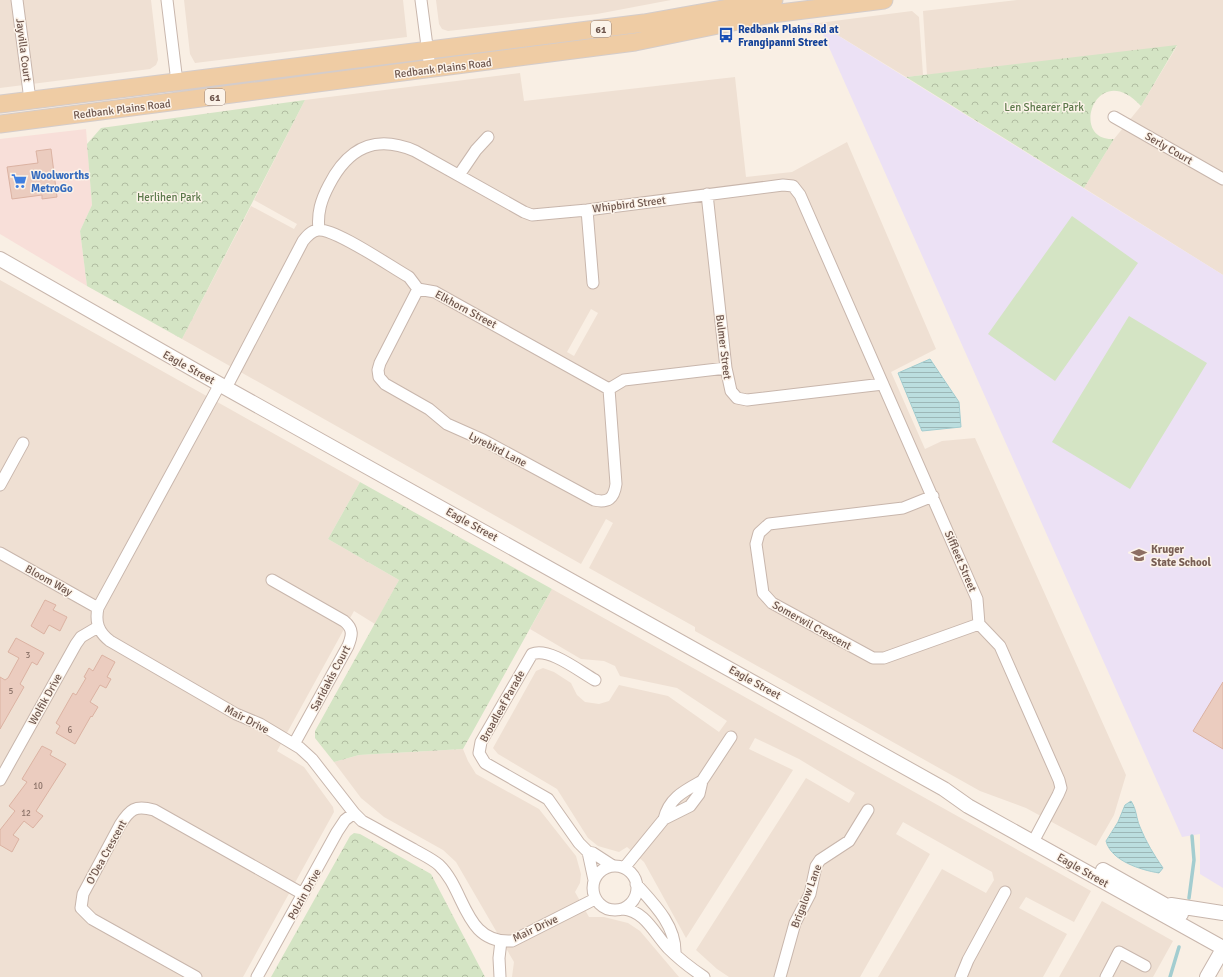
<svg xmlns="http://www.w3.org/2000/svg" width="1223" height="977" viewBox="0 0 1223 977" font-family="Signika,sans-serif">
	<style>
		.residential { fill: #efe0d3; fill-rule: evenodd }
		.commercial { fill: #f8dfd9 }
		.education { fill: #ece1f5 }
		.green { fill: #d4e4c4 }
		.park { fill: url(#park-crowns) }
		.water { fill: url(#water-rules); stroke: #a3cdd0 }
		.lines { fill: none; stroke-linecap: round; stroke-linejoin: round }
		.stream { stroke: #a3cdd0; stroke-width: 3.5 }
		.building { fill: #ebccbf; stroke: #dbb2a2 }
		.minor-casing { stroke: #c8b6ac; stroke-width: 13 }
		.tertiary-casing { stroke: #c8b6ac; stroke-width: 16 }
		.primary-casing { stroke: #d4ccca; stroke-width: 19 }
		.minor { stroke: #fff; stroke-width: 11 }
		.tertiary { stroke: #fff; stroke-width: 14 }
		.primary { stroke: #efcca4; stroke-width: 17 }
		.labels { text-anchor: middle; stroke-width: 3; stroke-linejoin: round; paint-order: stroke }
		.number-label { font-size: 9px; fill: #8d746a }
		.shield { fill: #fcf3e9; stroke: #99857c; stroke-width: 1 }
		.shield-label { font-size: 10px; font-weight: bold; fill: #6e564d }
		.transit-label { font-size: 11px; font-weight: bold; fill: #164399; stroke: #fcf3e9; text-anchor: start }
		.street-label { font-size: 11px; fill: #6e564d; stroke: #fcf3e9 }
		.park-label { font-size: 11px; fill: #5b784a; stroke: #fcf3e9 }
		.shop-label { font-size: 11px; font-weight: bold; fill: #366cbe; stroke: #fcf3e9; text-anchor: start }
		.education-label { font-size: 11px; font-weight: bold; fill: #785e54; stroke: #fcf3e9; text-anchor: start }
	</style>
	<defs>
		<pattern id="park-crowns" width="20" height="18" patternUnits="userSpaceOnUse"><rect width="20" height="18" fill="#d4e4c4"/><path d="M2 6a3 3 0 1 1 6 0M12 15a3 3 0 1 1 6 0" fill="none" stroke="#b0bca1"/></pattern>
		<pattern id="water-rules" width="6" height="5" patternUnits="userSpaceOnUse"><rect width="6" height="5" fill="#bbdedf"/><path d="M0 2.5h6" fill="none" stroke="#9cb7b7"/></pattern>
	</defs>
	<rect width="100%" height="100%" fill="#f9efe4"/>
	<path class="residential" d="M0,0H151L158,60L156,65L150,69L0,88Z
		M184,0H403L407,37L195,63L190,54Z
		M436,0H671L597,14L448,31L442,29L439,24Z
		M1017,0H1223V275L1084,188L1114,139L1141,106L1177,46L927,75L923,11Z
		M912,11L919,17L923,75L906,77L818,23Z
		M520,73L524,101L735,77L746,177L792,172L847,142L936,349L891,372L925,449L942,441L975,438L1126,775L1114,815L1096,846L1026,808L980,791L695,631V627L589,568L613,523L606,519L581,564L182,339L251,206L294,229L297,224L254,200L305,100ZM591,309L598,313L574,356L567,352Z
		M0,280L360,482L328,539L399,580L375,624L354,611L277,751L304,767L333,807L334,812L243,977H0Z
		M552,589L1091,891L1074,922L1026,897L1019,908L1067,934L1043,977H878L942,869L986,893L994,880L992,872L903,822L896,834L930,854L860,977H729L717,969L696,950L806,778L849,803L855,793L799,759L755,738L749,749L793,770L686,938L644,862L627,847L619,852L598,846L588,838L557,789L498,754L493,748L536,671L543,668L554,672L571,683L577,695L585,702L599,704L609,701L619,685L668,696L719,732L727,721L677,688L620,676L615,666L604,661L581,659L530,629Z
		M463,749L468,761L476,774L539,809L576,856L581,874L580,883L575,892L589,917H604L628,923L640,931L679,977H512L514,962L456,862L443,850L384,817L361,798L334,762L359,755Z
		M1102,901L1173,941L1153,977H1059Z"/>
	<path class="commercial" d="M86,129L92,205L80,231L87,286L0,234V139Z"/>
	<path class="education" d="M806,23H818L1223,275V888L1200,874V834L1182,837L823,34Z"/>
	<path class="green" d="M1072,216L1138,263L1055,381L988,334Z
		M1129,316L1207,363L1130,489L1052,442Z"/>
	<path class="park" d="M1177,45L1141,106C1096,57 1068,142 1114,139L1084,188L906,77Z
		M305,100L182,339L87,286L80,231L92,205L87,144L101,128Z
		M360,482L552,589L463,749L359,755L334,762L315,738V731L399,580L328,539Z
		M354,833L360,834L431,874L485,977H271L350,836Z"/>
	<path class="water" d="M930,359L959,402L961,427L922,431L898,373Z
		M1131,801C1137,810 1136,818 1140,827C1146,842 1154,855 1163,868L1159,873C1141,870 1111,861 1106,841L1118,822L1125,805Z"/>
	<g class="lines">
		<path class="stream" d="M1189,898L1194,860L1192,836
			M1170,977L1179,947"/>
	</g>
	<path class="building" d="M51,149L57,197L42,199V195L12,199L7,167L38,163L36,151Z
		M45,600L56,605L53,610L67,617L60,631L49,625L44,634L31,626Z
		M16,638L44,653L37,665L32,662L20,684L24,687L0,729V677L5,680L8,678L19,658L8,652Z
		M102,655L115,662L107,677L111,679L106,688L100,685L90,702L98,707L92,717L91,716L75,744L56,733L60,726L56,723L73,693L76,695L86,678L84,677L89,668L93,671Z
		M1223,682V749L1193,731Z
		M42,746L52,751L50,755L66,764L36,811L43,816L33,828L24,821L13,835L19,839L12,852L0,845V830L15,811L9,806L27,782L22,779Z"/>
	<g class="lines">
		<defs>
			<path id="minor" d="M17,0L30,100
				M167,0L177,82
				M421,0L430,69
				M1114,117L1223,179
				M459,175L476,150L488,137
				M707,194L726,368L731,391L737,398L747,400L883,384
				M587,210L593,283
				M319,230C317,213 321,200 329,185C348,148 375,134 415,151L524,212L532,215L587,210L783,185L793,186L800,195L977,599L979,624L1000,646L1059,780L1061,788L1058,795L1033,842
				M418,289L380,363L378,370L379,377L385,384L429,409L447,424L483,440L594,500C608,503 614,499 616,484L609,389
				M220,384L98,608C95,622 98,632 110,641L236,714L260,724L300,748L312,759L354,813L362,821C379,830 396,840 413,849C421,854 431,858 439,865C466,891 464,944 512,941L595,899
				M226,388L303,241C307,236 311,231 318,230C335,228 391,267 409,277L418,289L435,292L609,389L624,380L726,368
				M0,485L23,443
				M933,496L903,508L769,524L759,533L756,544L763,593L772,603L873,658H884L979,624
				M0,553L98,608
				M272,580L344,621C354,629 352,636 348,646L294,744
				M595,680C579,671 549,647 532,654L481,742L479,753L485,763L548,799L579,843L588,852L593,853L613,866
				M0,780L76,644L81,637L98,627
				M664,819L690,806L699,794L702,781L731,737
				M588,852L594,880
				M593 888a22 22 0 1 1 44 0a22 22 0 1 1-44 0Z
				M624,868L664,819C669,798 684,791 702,781
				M636,884C653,903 676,925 675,953
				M623,909C645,911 654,933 668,948C678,958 692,969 704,977
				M196,977L92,919L81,908L83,894L120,825C130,809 135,805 154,810L303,894
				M257,977L337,832L345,820L354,813
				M500,977L499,958L501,941
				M780,977L795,923L810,894L816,866L820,860L849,841L868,810
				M961,977L968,960L1005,892
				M1106,977L1119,952L1145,966"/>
			<path id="tertiary" d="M0,259L226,388L944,789L968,806L1223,948
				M1103,870L1181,914
				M1171,905L1223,913
				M1207,977L1223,949"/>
			<path id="primary" d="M0,104L644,23L774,0
				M0,124L635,42L772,14L884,0"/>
		</defs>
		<use href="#minor" class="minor-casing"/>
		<use href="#tertiary" class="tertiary-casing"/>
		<use href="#primary" class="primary-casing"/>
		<use href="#minor" class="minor"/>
		<use href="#tertiary" class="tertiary"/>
		<use href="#primary" class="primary"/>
	</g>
	<defs>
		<symbol id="bus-bare" viewBox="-9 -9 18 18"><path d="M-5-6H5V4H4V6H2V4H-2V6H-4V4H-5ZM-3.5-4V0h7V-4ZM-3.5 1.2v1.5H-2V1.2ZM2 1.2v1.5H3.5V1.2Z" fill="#1a4fb4" stroke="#fcf3e9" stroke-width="2.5" paint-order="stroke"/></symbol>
		<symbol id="supermarket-bare" viewBox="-9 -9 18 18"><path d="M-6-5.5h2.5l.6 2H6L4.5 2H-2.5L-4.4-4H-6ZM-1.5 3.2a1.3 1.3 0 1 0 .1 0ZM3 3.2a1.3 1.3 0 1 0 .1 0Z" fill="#3f7fe0" stroke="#fcf3e9" stroke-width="2.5" paint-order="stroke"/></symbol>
		<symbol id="school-bare" viewBox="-9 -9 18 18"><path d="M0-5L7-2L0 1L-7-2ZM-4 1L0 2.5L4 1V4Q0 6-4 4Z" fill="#8d6e63" stroke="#fcf3e9" stroke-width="2.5" paint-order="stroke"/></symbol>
	</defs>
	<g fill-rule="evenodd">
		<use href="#bus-bare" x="715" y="24" width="22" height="22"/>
		<use href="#supermarket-bare" x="8" y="170" width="22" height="22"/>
		<use href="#school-bare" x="1128" y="544" width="22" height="22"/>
	</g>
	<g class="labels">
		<g class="number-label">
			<text x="28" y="658">3</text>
			<text x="11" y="694">5</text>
			<text x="70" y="733">6</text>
			<text x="38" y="789">10</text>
			<text x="26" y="816">12</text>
		</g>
		<g class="shield">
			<rect x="591" y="21" width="20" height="16" rx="3"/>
			<rect x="205" y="89" width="20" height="16" rx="3"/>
		</g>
		<g class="shield-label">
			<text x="601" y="33">61</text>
			<text x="215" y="101">61</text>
		</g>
		<g class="transit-label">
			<text x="738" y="33">Redbank Plains Rd at<tspan x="738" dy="13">Frangipanni Street</tspan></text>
		</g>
		<g class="street-label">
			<text transform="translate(24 50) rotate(83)" y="4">Jayvilla Court</text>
			<text transform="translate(443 68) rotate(-7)" y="4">Redbank Plains Road</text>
			<text transform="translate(122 109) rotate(-7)" y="4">Redbank Plains Road</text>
			<text transform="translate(1169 148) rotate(30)" y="4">Serly Court</text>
			<text transform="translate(629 204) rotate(-7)" y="4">Whipbird Street</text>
			<text transform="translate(466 309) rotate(28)" y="4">Elkhorn Street</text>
			<text transform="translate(724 347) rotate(83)" y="4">Bulmer Street</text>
			<text transform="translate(189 367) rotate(29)" y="4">Eagle Street</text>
			<text transform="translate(498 449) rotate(27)" y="4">Lyrebird Lane</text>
			<text transform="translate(472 524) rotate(29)" y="4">Eagle Street</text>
			<text transform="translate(961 561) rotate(67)" y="4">Siffleet Street</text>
			<text transform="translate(49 580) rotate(29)" y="4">Bloom Way</text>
			<text transform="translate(812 625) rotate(29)" y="4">Somerwil Crescent</text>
			<text transform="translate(330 678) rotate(-62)" y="4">Saridakis Court</text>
			<text transform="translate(755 682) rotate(29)" y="4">Eagle Street</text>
			<text transform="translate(45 699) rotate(-61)" y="4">Wolfik Drive</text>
			<text transform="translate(502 706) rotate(-61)" y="4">Broadleaf Parade</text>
			<text transform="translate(247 719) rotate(28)" y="4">Mair Drive</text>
			<text transform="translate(106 852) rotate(-61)" y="4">O'Dea Crescent</text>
			<text transform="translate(1083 870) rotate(30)" y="4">Eagle Street</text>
			<text transform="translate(304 894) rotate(-61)" y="4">Polzin Drive</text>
			<text transform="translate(806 896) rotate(-69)" y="4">Brigalow Lane</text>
			<text transform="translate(535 928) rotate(-25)" y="4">Mair Drive</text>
		</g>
		<g class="park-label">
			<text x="1044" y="111">Len Shearer Park</text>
			<text x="169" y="201">Herlihen Park</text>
		</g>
		<g class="shop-label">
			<text x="31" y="179">Woolworths<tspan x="31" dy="13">MetroGo</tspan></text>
		</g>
		<g class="education-label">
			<text x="1151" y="553">Kruger<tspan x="1151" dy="13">State School</tspan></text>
		</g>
	</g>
</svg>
